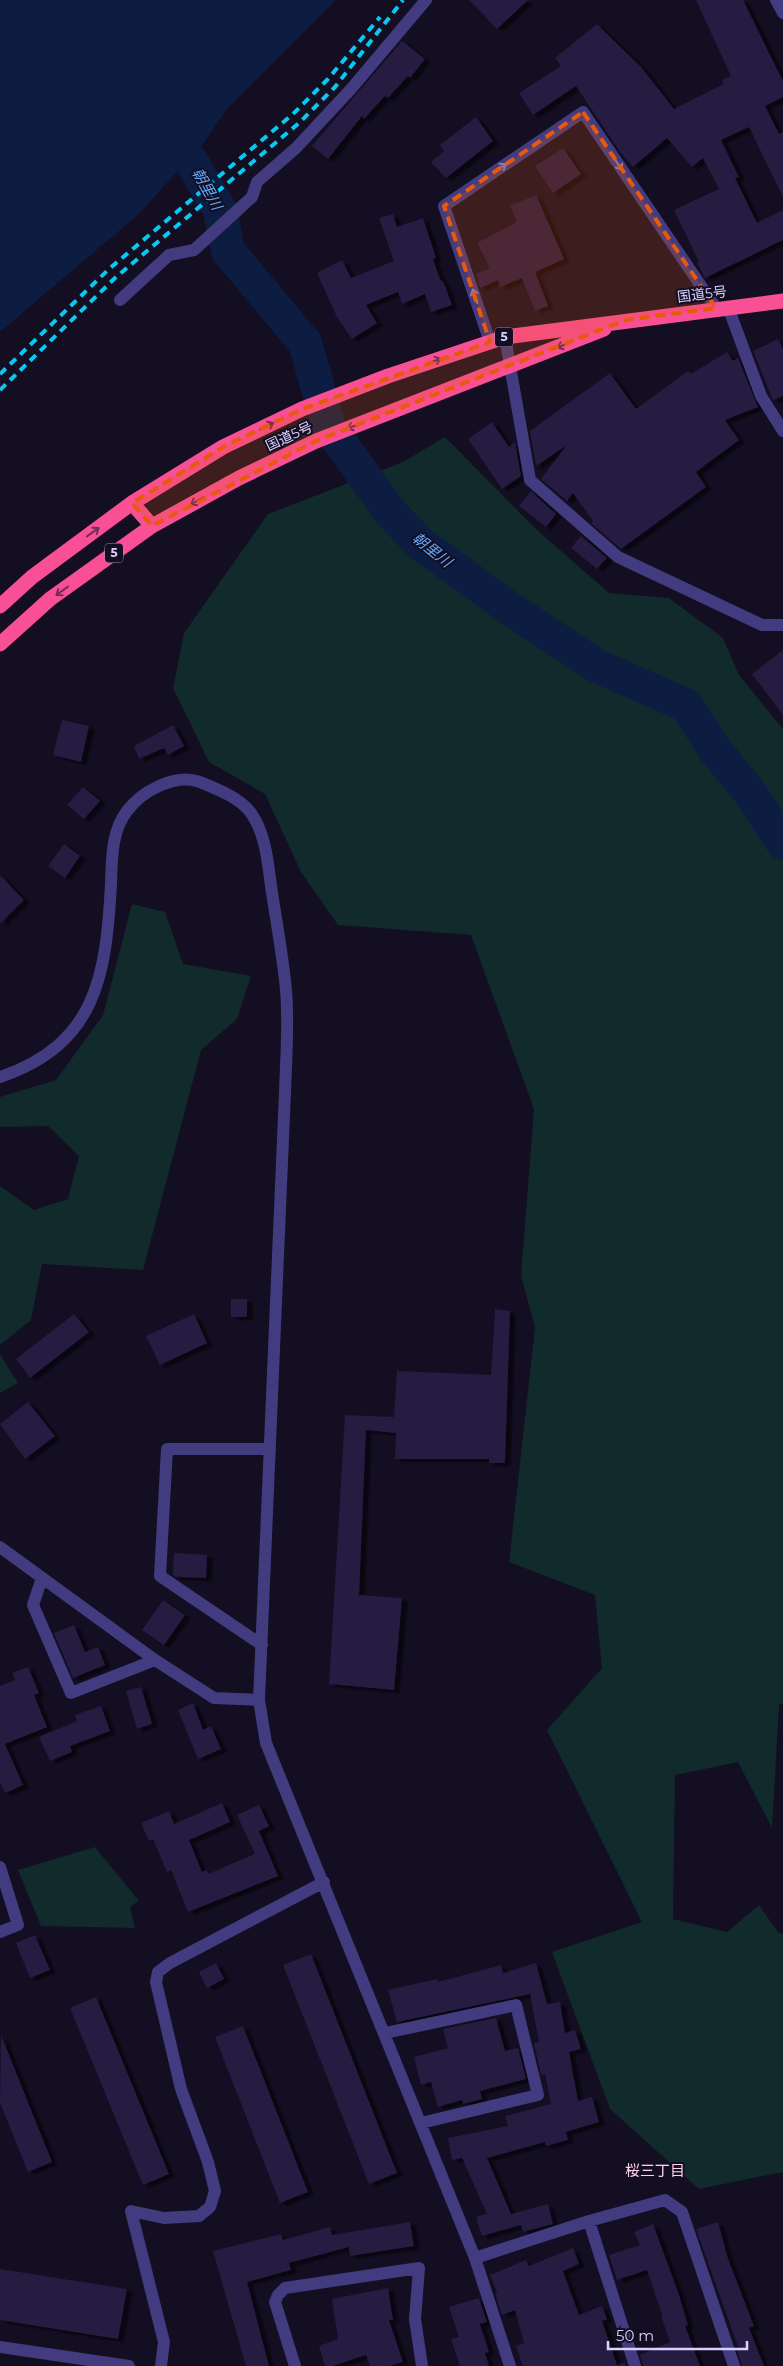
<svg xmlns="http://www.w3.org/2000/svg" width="783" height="2366" viewBox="0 0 783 2366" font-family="Montserrat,'Noto Sans JP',sans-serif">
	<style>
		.green { fill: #112a2b }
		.water { fill: #0d1d42 }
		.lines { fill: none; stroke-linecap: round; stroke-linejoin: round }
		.river { stroke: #0d1d42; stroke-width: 34 }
		.building { fill: #261b42; filter: url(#shadow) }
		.minor { stroke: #423b7f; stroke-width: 12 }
		.highway { stroke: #f94f94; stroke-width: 15 }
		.rail { stroke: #08c9f2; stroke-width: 4; stroke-dasharray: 8 6; stroke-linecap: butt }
		.oneway { stroke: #867eb8 }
		.oneway2 { stroke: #7a2b55 }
		.marked { fill: #e8590c; fill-opacity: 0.2; stroke: #e8590c; stroke-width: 4; stroke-dasharray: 10 6; stroke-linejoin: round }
		.labels { text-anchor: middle; stroke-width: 4; stroke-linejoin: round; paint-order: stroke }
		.shield { fill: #130e22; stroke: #9e96bc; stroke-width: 1 }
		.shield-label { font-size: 12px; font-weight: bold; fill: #d9d0fe }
		.street-label { font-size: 14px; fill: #d9d0fe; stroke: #130e22 }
		.water-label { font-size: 15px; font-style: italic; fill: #62a8fa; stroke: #130e22 }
		.neighbourhood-label { font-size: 15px; fill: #fed2eb; stroke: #130e22 }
	</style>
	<defs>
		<filter id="shadow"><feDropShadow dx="5.5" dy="3" stdDeviation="1" flood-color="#0009"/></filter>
	</defs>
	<rect width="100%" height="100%" fill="#130e22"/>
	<path class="green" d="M445,437L537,530L609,593L669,598L723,638L739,675L783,729V1703L779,1705L772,1828L738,1762L675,1775L673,1919L727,1932L759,1905L778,1932L783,1934V2172L699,2189L610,2109L552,1952L642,1922L547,1730L602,1668L595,1595L509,1562L535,1327L521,1276L534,1109L471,935L338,925L301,872L265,794L209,762L173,688L184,633L268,514L403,462Z
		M132,904L165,912L183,964L251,976L237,1019L201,1050L143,1270L42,1264L31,1320L0,1345V1186L34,1210L68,1199L79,1156L48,1126L0,1127V1097L56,1080L103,1015Z
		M0,1354L18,1383L0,1393Z
		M95,1847L139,1901L130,1907L135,1928L41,1926L18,1870Z"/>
	<path class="water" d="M0,0H336L227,109L191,161L172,177L140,213L0,332Z"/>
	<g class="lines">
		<path class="river" d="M191,161L220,210L228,251L305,343L329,427L390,512L421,544L515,612L597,666L686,705L716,751L751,794L783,843"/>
	</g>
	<path class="building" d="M469,0H528L497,29Z
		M696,0H743L783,81V97L765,106L779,134L783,132V197L749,127L721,140L739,177L735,178L757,223L783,210V240L705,278L697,263L699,262L674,210L719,189L703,158L692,167L667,138L633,167L620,152L576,86L533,115L519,93L561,66L555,58L597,24L642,68L674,109L724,84L722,80L731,76Z
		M402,41L425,59L410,78L408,76L388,98L385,96L364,119L362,116L328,159L312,146Z
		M476,117L493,141L446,178L431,162L444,151L440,145Z
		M563,148L581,174L553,193L535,166Z
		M536,195L564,259L535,272L548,306L535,311L522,278L500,287L498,280L480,288L476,274L490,268L477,243L517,222L510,206Z
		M393,214L397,227L423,218L436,258L433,259L440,279L444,283L452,305L431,312L425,294L402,304L398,292L366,305L377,323L352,339L337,317L317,273L342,260L351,278L394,261L379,218Z
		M778,339L783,349V396L773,400L753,351Z
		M727,352L733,361L738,358L758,407L725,420L739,440L696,472L706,487L621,549L591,523L593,521L573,493L567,501L541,479L566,446L536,466L530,431L610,373L636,409L688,371L691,374Z
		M492,422L509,447L515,442L521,476L502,489L468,439Z
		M531,491L556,514L546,527L519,506Z
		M581,536L607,558L597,569L571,548Z
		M783,650V715L752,674Z
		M62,720L89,726L81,762L53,755Z
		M173,725L184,746L168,755L164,748L139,759L134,746Z
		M83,787L100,801L84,819L67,805Z
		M64,844L80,856L65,878L48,866Z
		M0,875L24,900L0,924Z
		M231,1299H247V1317H231Z
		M495,1309L510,1311L505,1463H489V1459H395L396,1433L366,1430L359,1595L402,1598L394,1690L329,1684L345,1415L394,1417L397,1371L491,1375Z
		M74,1314L89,1332L30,1378L16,1359Z
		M194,1314L207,1343L160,1365L146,1336Z
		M28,1402L55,1436L25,1459L0,1424Z
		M174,1553L207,1555L206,1578L176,1577L173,1575Z
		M163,1600L185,1615L164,1645L142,1630Z
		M74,1625L85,1652L98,1647L105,1665L73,1678L54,1633Z
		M28,1667L39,1693L34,1695L47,1727L5,1744L23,1785L5,1793L0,1782V1686L15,1680L12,1673Z
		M141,1687L152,1724L137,1729L126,1691Z
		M193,1703L203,1730L211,1726L221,1749L198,1759L178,1710Z
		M101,1706L110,1731L70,1746L72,1752L50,1761L39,1737L77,1721L75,1715Z
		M222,1803L230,1822L189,1840L202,1872L207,1870L208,1874L255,1854L237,1815L259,1805L269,1826L259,1831L278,1876L188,1912L171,1870L167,1872L153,1839L149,1841L141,1823L169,1811L174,1824Z
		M35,1935L50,1970L30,1978L16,1943Z
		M311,1954L397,2173L369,2184L283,1965Z
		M216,1963L224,1979L207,1988L199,1972Z
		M536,1963L547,2004L560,2002L565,2033L575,2030L581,2049L569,2052L578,2101L592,2097L599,2122L566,2132L568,2140L546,2146L545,2142L487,2158L511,2214L548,2204L553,2224L523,2232L521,2225L482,2236L476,2217L487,2214L462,2158L452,2160L448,2138L508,2126L505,2116L551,2104L545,2074L541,2075L534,2043L539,2042L530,1994L397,2022L388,1990L437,1979L438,1982L501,1965L503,1973Z
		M96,1997L169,2174L143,2185L70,2008Z
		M496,2018L505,2051L518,2048L526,2079L480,2091L482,2099L463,2104L462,2100L438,2107L431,2082L421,2085L414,2057L448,2048L443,2029Z
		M243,2026L308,2192L280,2203L215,2037Z
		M1,2035L52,2162L28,2172L0,2103Z
		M410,2222L414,2246L350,2256L349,2247L289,2263L291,2270L247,2282L269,2366H246L213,2251L281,2234L283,2240L330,2227L332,2235Z
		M718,2222L728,2259L754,2326L749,2328L764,2366H742L737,2350L739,2349L696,2229Z
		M653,2224L678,2292L688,2325L685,2326L700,2366H643L640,2355L670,2342L661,2316L662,2315L647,2270L617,2280L609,2255L640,2245L634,2232Z
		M573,2248L579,2264L563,2271L579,2315L602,2306L607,2319L602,2321L617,2365L625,2362L626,2366H523L516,2346L524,2343L515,2310L502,2315L495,2293L497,2292L490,2275L526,2260L529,2266Z
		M0,2269L127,2289L118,2339L0,2320Z
		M388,2288L393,2320H389L403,2362L390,2366H370L366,2355L333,2366H325L319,2346L338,2339L332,2299Z
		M479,2298L487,2322L480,2324L489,2352L485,2353L489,2366H460L451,2339L459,2337L449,2307Z"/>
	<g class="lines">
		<path class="minor" d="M776,0L783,13
			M120,300L169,255L194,250L252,197L257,182L296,148L351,89L426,0
			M728,307L761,396L783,431
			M505,337L530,480L618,557L762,625H783
			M490,342L444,206L583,112L716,308
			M0,1077C97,1044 106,975 111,884C112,859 111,832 127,811C142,791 175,773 200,782C217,789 240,798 251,813C267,836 268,867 272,893C277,925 283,958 286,990C289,1024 286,1059 285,1092L259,1700L266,1743L475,2258L510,2366
			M0,1547L155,1660L214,1698L259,1700
			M42,1578L33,1605L71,1693L155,1660
			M262,1645L160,1576L167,1449H270
			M0,1867L18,1925L0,1932
			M385,2033L516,2005L538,2095L421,2123
			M589,2221L665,2200L682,2212L734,2366
			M475,2258L589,2221L635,2366
			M0,2347L129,2366
			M161,2366L164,2342L131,2211L164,2218L199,2216L210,2207L215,2191L208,2162L181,2089L156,1982L158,1972L170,1963L324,1882
			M295,2366L275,2302L278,2295L285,2288L419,2268L415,2319L422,2366"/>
		<path class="highway" d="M132,503L152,526
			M0,606L32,577L132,503L223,447L302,409L388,376L505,337L783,301
			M0,644L50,599L152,526L239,478L316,441L604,329"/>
		<path class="rail" d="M0,374L109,269L293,114L328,79L380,17
			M0,390L115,278L299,123L335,87L403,0"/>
	</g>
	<defs><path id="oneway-shaft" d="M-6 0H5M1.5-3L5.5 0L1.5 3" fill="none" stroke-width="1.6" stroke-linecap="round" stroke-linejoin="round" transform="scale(1.25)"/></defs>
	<g class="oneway">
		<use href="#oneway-shaft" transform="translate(618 164) rotate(56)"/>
		<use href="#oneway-shaft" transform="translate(500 168) rotate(-34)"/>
		<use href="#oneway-shaft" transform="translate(475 296) rotate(-109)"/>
	</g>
	<g class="oneway2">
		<use href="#oneway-shaft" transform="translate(564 345) rotate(158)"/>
		<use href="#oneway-shaft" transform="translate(434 361) rotate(-19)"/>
		<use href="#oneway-shaft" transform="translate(267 426) rotate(-26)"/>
		<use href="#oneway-shaft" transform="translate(354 426) rotate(159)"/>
		<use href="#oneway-shaft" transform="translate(197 501) rotate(151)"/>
		<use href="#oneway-shaft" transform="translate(93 532) rotate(-36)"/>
		<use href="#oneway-shaft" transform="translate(62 591) rotate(144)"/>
	</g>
	<path class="marked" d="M583,112L716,308L626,320L316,441L152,526L132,503L223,447L302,409L490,342L444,206Z"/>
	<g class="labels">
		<g class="shield">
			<rect x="495" y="327.5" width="18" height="19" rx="4"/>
			<rect x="105" y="543.5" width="18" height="19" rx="4"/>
		</g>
		<g class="shield-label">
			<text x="504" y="341">5</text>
			<text x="114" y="557">5</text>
		</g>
		<g class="street-label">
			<text transform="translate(702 294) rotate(-7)" y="5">国道5号</text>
			<text transform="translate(289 436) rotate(-25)" y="5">国道5号</text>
		</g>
		<g class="water-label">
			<text transform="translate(207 189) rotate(61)" y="5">朝里川</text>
			<text transform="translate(432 550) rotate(39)" y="5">朝里川</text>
		</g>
		<g class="neighbourhood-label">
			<text x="655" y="2176">桜三丁目</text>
		</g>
	</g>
	<path d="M608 2341v8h139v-8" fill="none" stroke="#d9d0fe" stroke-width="2.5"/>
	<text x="616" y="2341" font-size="15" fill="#d9d0fe" stroke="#130e22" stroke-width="4" paint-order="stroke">50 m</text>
</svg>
